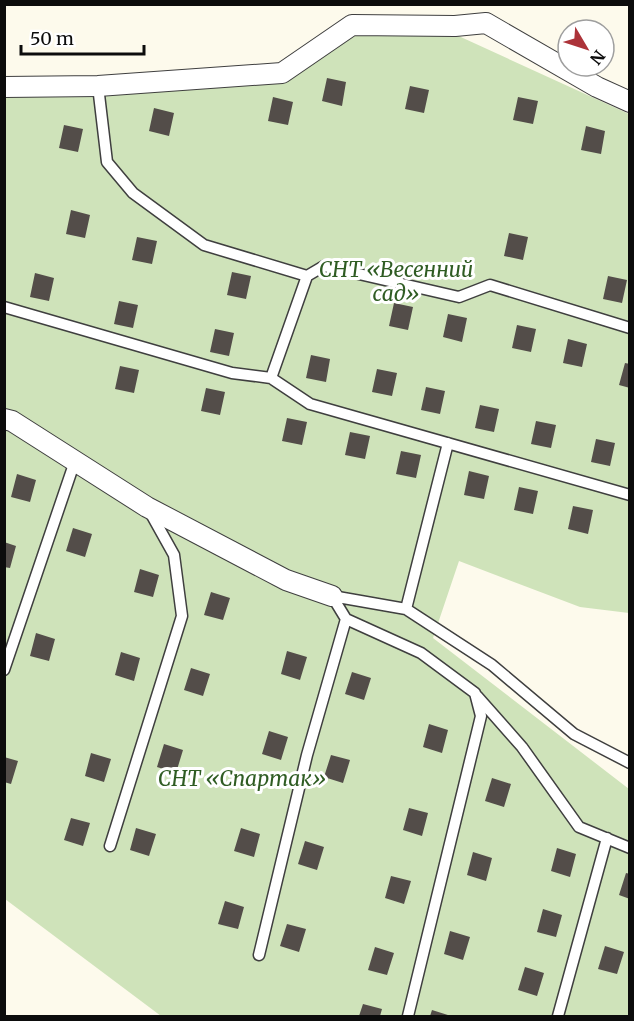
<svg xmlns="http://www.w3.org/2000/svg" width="634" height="1021" viewBox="0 0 634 1021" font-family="Merriweather,serif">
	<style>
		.green { fill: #cfe3ba }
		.building { fill: #534d49 }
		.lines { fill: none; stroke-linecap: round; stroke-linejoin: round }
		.lane-casing { stroke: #3f3f3f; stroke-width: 13 }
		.street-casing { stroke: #3f3f3f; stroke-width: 22 }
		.lane { stroke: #fff; stroke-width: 10 }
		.street { stroke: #fff; stroke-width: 20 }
		.labels { text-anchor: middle; stroke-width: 6; stroke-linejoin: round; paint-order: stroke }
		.park-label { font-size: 21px; font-style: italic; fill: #2f5c23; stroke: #fff }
	</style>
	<rect width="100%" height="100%" fill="#fdfaec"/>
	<path class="green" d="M452,33L629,114V613L580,607L459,561L433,638L629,789V1016H161L5,899L4,97L276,82L350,35Z"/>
	<path class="building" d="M327,78L346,82L342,106L322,101Z
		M410,86L429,90L424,113L405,109Z
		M273,97L293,102L288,125L268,121Z
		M518,97L538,101L533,124L513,120Z
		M154,108L174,113L169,136L149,131Z
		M64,125L83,129L78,152L59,148Z
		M586,126L605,131L601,154L581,150Z
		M71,210L90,215L85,238L66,234Z
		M509,233L528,237L523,260L504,256Z
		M137,237L157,241L152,264L132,260Z
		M232,272L251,276L246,299L227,295Z
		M35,273L54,278L49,301L30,297Z
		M608,276L627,280L622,303L603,299Z
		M119,301L138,305L133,328L114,324Z
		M394,303L413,307L408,330L389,326Z
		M448,314L467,318L462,342L443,337Z
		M517,325L536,329L531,352L512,348Z
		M215,329L234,333L229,356L210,352Z
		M568,339L587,344L582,367L563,363Z
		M311,355L330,359L326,382L306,378Z
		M625,363L630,364V388L619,385Z
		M120,366L139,370L134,393L115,389Z
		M377,369L397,373L392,396L372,392Z
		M426,387L445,391L440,414L421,410Z
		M206,388L225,392L220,415L201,411Z
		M480,405L499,409L494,432L475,428Z
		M287,418L307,422L302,445L282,441Z
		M536,421L556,425L551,448L531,444Z
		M350,432L370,436L365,459L345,455Z
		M596,439L615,443L610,466L591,462Z
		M401,451L421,455L416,478L396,474Z
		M469,471L489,476L484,499L464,495Z
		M17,474L36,480L30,502L11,497Z
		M519,487L538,491L533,514L514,510Z
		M573,506L593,510L588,534L568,529Z
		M73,528L92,534L85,557L66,551Z
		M4,542L16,546L10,568L4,567Z
		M140,569L159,575L153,597L134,592Z
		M211,592L230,598L223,620L204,615Z
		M36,633L55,639L49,661L30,656Z
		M287,651L307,657L300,680L281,674Z
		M121,652L140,658L134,681L115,675Z
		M191,668L210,674L203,696L184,690Z
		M352,672L371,678L364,700L345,694Z
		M429,724L448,730L442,753L423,747Z
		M269,731L288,737L281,760L262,754Z
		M164,744L183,750L176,773L157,767Z
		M91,753L111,759L104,782L85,776Z
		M331,755L350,760L343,783L324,777Z
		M4,757L18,761L11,784L4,782Z
		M492,778L511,784L504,807L485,801Z
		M409,808L428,813L422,836L403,830Z
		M71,818L90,823L83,846L64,840Z
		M136,828L156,834L149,856L130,850Z
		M241,828L260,834L254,857L234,851Z
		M305,841L324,847L317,870L298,864Z
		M557,848L576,854L570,877L551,871Z
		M473,852L492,858L486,881L467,875Z
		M626,873L630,874V899L619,895Z
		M391,876L411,881L404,904L385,898Z
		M225,901L244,907L238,929L218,924Z
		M543,909L562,915L556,937L537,932Z
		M287,924L306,929L299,952L280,946Z
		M450,931L470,937L463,960L444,954Z
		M605,946L624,952L617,974L598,969Z
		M375,947L394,953L387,975L368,970Z
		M525,967L544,973L537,996L518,990Z
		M363,1004L382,1009L380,1016H359Z
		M432,1010L451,1016H430Z"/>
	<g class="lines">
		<defs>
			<path id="lane" d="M98,86L107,162L133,193L204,245L307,276L271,378L310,404L630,495
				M307,276L324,266L459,297L490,285L630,328
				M4,307L232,373L271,378
				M332,596L346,619L421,653L475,693L481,716L408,1016
				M332,596L406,609L492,665L574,734L630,763
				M406,609L448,443
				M4,670L75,461
				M477,696L522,747L579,827L630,848
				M110,846L182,616L174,555L150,512
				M259,955L307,755L346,619
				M558,1016L607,838"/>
			<path id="street" d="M4,87L98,86L282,73L352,25L455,26L486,23L597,87L630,102
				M4,419L12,421L147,507L286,580L332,596"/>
		</defs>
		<use href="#lane" class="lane-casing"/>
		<use href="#street" class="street-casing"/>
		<use href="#lane" class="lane"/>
		<use href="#street" class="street"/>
	</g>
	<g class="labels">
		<g class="park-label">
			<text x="396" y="277">СНТ «Весенний<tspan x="396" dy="24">сад»</tspan></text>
			<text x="242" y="786">СНТ «Спартак»</text>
		</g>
	</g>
	<rect width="634" height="1021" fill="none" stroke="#0c0c0c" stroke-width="12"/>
	<g transform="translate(586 48) rotate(129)"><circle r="28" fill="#ffffff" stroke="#9e9e9e" stroke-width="1.5"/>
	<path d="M0-4.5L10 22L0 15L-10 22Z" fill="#ac3339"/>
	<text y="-9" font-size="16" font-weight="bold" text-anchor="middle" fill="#0c0c0c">N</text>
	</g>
	<path d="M21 45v9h123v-9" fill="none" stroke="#0c0c0c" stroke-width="3"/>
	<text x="30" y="45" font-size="18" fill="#0c0c0c" stroke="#ffffff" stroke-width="4.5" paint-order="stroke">50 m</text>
</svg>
